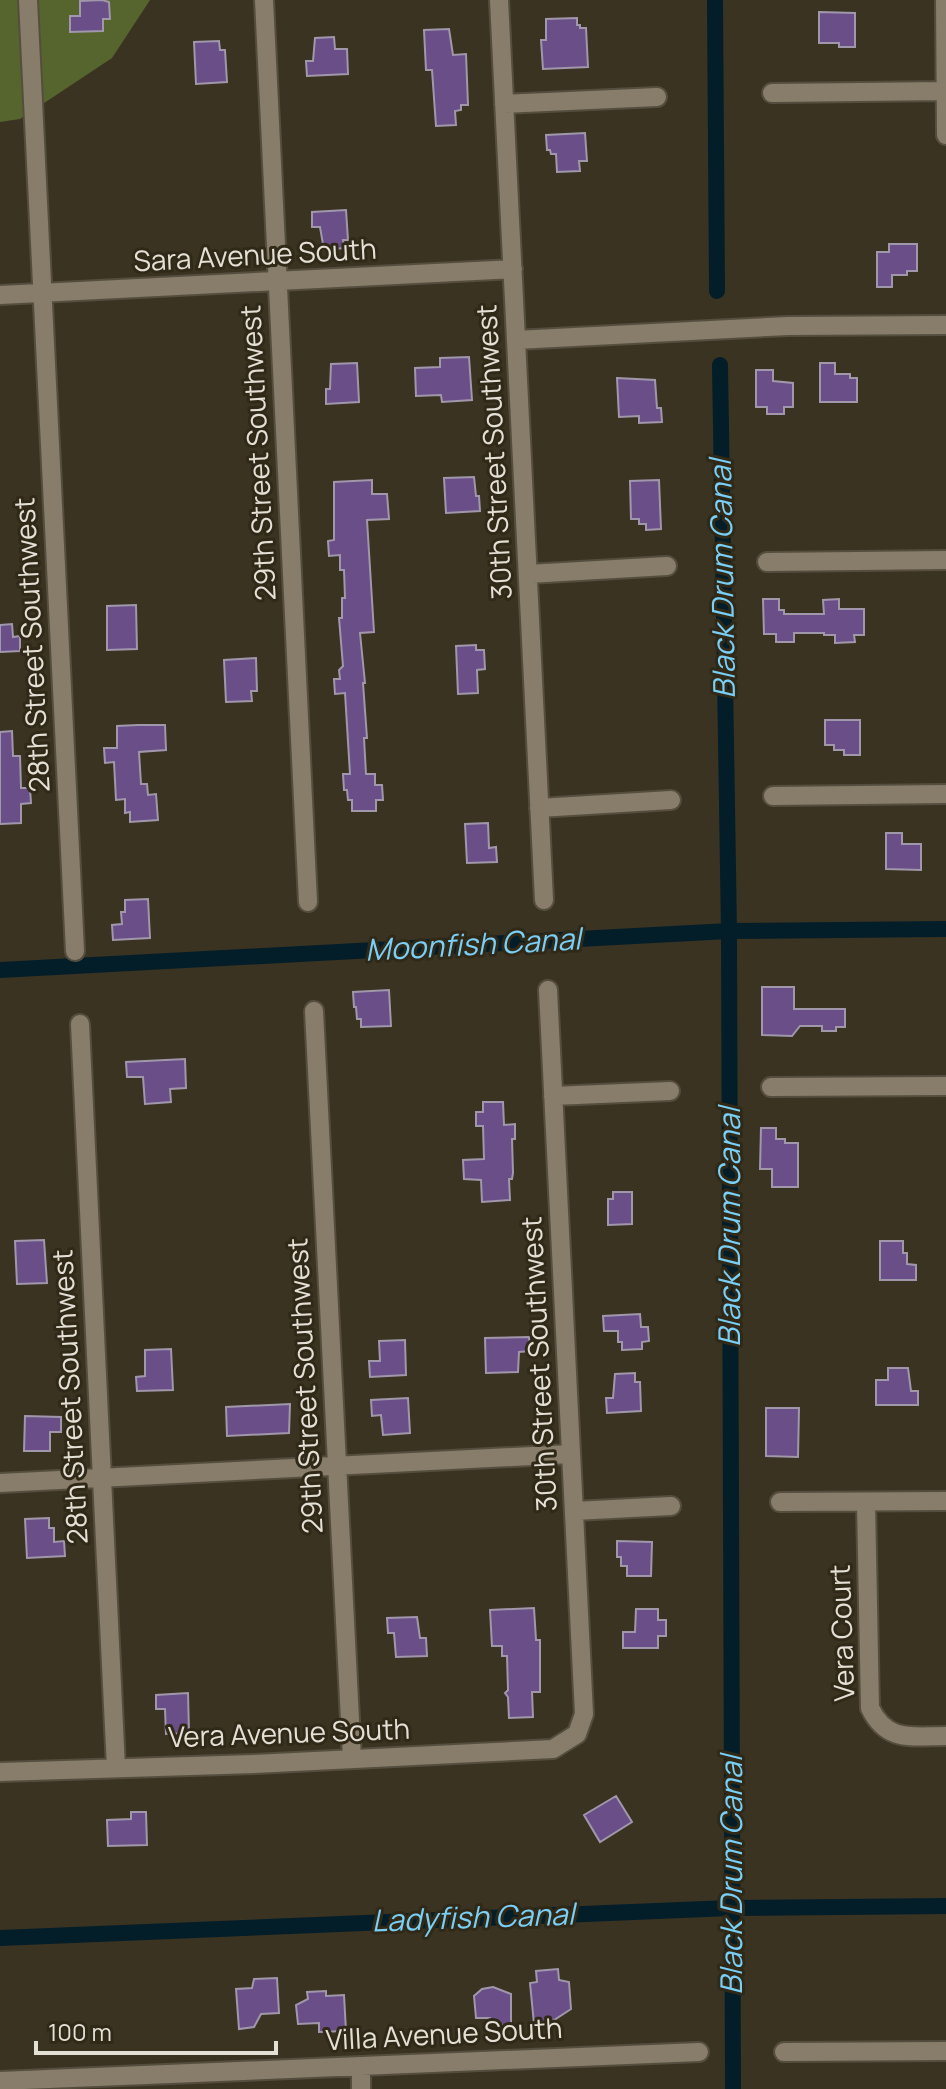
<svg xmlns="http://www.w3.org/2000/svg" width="946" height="2089" viewBox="0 0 946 2089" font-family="Manrope,sans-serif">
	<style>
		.green { fill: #56652d }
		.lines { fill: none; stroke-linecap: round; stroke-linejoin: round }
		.canal { stroke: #041e29; stroke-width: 16 }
		.building { fill: #694e88; stroke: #a097ab; stroke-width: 2 }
		.minor-casing { stroke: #554e3f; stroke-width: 22 }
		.minor { stroke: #877d6a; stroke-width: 18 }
		.labels { text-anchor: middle; stroke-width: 6; stroke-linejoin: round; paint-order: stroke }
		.street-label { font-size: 28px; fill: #e5e0d6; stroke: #312918 }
		.water-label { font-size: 30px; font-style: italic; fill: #79cff6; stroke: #312918 }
	</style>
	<rect width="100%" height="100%" fill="#3b3322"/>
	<path class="green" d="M0,0H150L112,58L20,119L0,122Z"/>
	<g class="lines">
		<path class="canal" d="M715,0L717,291
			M720,365L729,931L733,2089
			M0,970L729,931L946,929
			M0,1938L730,1908L946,1906"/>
	</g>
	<path class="building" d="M102,0L109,2L110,19H103V31L70,32V16H80V1Z
		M819,12L855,13V47H839V43H819Z
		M577,18V25H580V28H586L588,67L543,69L541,40H546V19Z
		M449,29L453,55L466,54L468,105H461V110L455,111L456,125L436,126L432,70H426L424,30Z
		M334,37L335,49H347L348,74L307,76L306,61H313L315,38Z
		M219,41L220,50H225L227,82L196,84L194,42Z
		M585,133L587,161H579L580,171L557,172L556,154H551L550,150H547L546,135Z
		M346,210L348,240H343L344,248L324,250L320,227H312V212Z
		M889,244H917V271H907V275H892V287H877V252H889Z
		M469,357L472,400L442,402L441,395L416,396L415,368L440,367V358Z
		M357,363L359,402L326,404V389H330L331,364Z
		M820,363H835V374H850V378H857V402H820Z
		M756,370H773V381L793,383V407H784V414H767V407H756Z
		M617,378L655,380L657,408H661L662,422L639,423V416L619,417Z
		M474,477L476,496H479L480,511L446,513L444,478Z
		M372,480V494H387L389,519L367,520L374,632L360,633L365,683H363L367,738H364L366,774H375V785H382L383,800H376V811H352V800H348L347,790H344L343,774H350L345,693L335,694L334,679H340L339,670L343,666L339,618H342V598H345L344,570H340V555L329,556L328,541L334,540V482Z
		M659,480L661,529L646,530V524H639V519H631L630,481Z
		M763,599H779V610H784V614H824L823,600L839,599V609H864V635H854L855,642L835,643V635H824V633H794V642H776V634H764Z
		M136,605L137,649L107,650V606Z
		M12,624L13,637L20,636V651L0,652V625Z
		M476,645V650H484L485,669L477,670L478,693L458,694L456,646Z
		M256,658L257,691H251L252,701L226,702L224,660Z
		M825,720H860V755H844V750H834V745H825Z
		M138,725H165L166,750L139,752L141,784H147L148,795L156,794L158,820L130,822V812L125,813V799L116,800L114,762L105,763L104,748H117V726Z
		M12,731L13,756H20L21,788H30L31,803L21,804V823L0,824V732Z
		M488,823L489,848L496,847L497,862L467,863L465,824Z
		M886,833H902V844H921V870L886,869Z
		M148,899L150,938L113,940L112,925L122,924L121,912H125V900Z
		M762,987H794V1009H845V1027H836V1031H822V1026H800L792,1036L762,1035Z
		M389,990L391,1026L361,1027V1019H357L356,1007H354L353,992Z
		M185,1059L186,1088L170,1089L171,1102L145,1104L143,1077H127L126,1062Z
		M483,1102H503L504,1125L515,1124V1139H512L513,1173L512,1179H509L510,1200L482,1202L481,1180L464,1179L463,1160L484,1159L483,1126H476V1112H483Z
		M761,1128H776V1139H785V1143H798V1187H772V1169H760Z
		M613,1192H632V1224L608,1225V1199H613Z
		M44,1240L47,1283L17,1284L15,1241Z
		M880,1241H903V1253H907V1264L916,1265V1280H880Z
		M640,1314L641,1327H648L649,1341L642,1342V1349L622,1350V1342H618V1331H604L603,1316Z
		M529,1337L530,1351L519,1352L518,1372L486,1373L485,1338Z
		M405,1340L406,1375L370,1377L369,1361H380L379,1341Z
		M171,1349L173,1390L137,1391L136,1377L145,1376V1350Z
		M888,1368H908L911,1391H918V1405H876V1380H888Z
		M635,1373V1382H640L641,1411L607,1413L606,1398H613L615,1374Z
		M408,1398L410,1433L383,1435L381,1415L372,1416L371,1400Z
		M290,1404L289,1433L227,1436L226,1407Z
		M766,1408H799L798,1457L766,1456Z
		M25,1416L61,1417V1432H50V1451H24Z
		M49,1518V1528H54V1542L64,1541L65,1556L27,1558L25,1519Z
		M617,1541L652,1542L651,1576H627V1566H621V1557H617Z
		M534,1608L536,1640H540V1692H532L533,1717L509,1718L508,1697L505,1693L508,1690L507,1656H502V1646H492L490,1610Z
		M636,1609H658V1620H666V1636H658V1648H623V1632H635Z
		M417,1617L420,1638H426L427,1656L396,1657L394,1633H388L387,1618Z
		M188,1693L189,1733L166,1734L165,1709H156V1695Z
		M616,1796L632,1822L600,1842L584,1815Z
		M131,1812H146L147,1845L108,1846L107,1820L131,1819Z
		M558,1969L559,1980L569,1982L571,2009L551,2022L534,2024L530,1983L537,1982L536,1971Z
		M277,1978L279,2013L261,2014L254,2027L239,2029L236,1989L252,1988L254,1979Z
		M493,1987L511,1994V2025H491L490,2018H476L474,1996L482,1989Z
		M326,1991V1996L344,1995L346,2031L319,2032V2023L298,2024L296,2005L308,1999L307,1992Z"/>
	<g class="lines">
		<defs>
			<path id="minor" d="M28,0L75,951
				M264,0L308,902
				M499,0L544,900
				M945,0L946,135
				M772,93L946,91
				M504,104L657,97
				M0,295L513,269
				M516,340L788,326L946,325
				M767,562L946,560
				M528,574L667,566
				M773,796L946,794
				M539,808L671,800
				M314,1011L352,1759
				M80,1024L116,1768
				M771,1087L946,1086
				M553,1096L670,1091
				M0,1483L571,1454
				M780,1502L946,1501
				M866,1502L870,1708C887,1743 912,1736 946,1736
				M574,1511L671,1506
				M0,1772L254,1764L553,1749L577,1734L584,1714L548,990
				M784,2052L946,2051
				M361,2066V2089
				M0,2081L699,2052"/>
		</defs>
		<use href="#minor" class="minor-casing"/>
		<use href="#minor" class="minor"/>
	</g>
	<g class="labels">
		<g class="street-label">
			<text transform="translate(255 255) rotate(-3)" y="10">Sara Avenue South</text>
			<text transform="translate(494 452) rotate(-93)" y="10">30th Street Southwest</text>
			<text transform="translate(258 453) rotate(-93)" y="10">29th Street Southwest</text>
			<text transform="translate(32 645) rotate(-93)" y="10">28th Street Southwest</text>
			<text transform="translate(539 1364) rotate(-93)" y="10">30th Street Southwest</text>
			<text transform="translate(305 1386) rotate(-93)" y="10">29th Street Southwest</text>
			<text transform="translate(70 1397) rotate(-93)" y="10">28th Street Southwest</text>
			<text transform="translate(842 1633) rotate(-92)" y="10">Vera Court</text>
			<text transform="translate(289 1733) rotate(-2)" y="10">Vera Avenue South</text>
			<text transform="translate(444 2034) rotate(-3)" y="10">Villa Avenue South</text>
		</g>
		<g class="water-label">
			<text transform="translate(723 579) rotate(-91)" y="10">Black Drum Canal</text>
			<text transform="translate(473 945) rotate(-3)" y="10">Moonfish Canal</text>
			<text transform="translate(730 1227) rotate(-90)" y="10">Black Drum Canal</text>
			<text transform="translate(732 1875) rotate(-90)" y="10">Black Drum Canal</text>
			<text transform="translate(473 1918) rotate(-2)" y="10">Ladyfish Canal</text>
		</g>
	</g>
	<path d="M36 2041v12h240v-12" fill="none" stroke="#e5e0d6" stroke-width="4"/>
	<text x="48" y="2041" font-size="24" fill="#e5e0d6" stroke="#312918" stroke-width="6" paint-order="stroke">100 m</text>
</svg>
